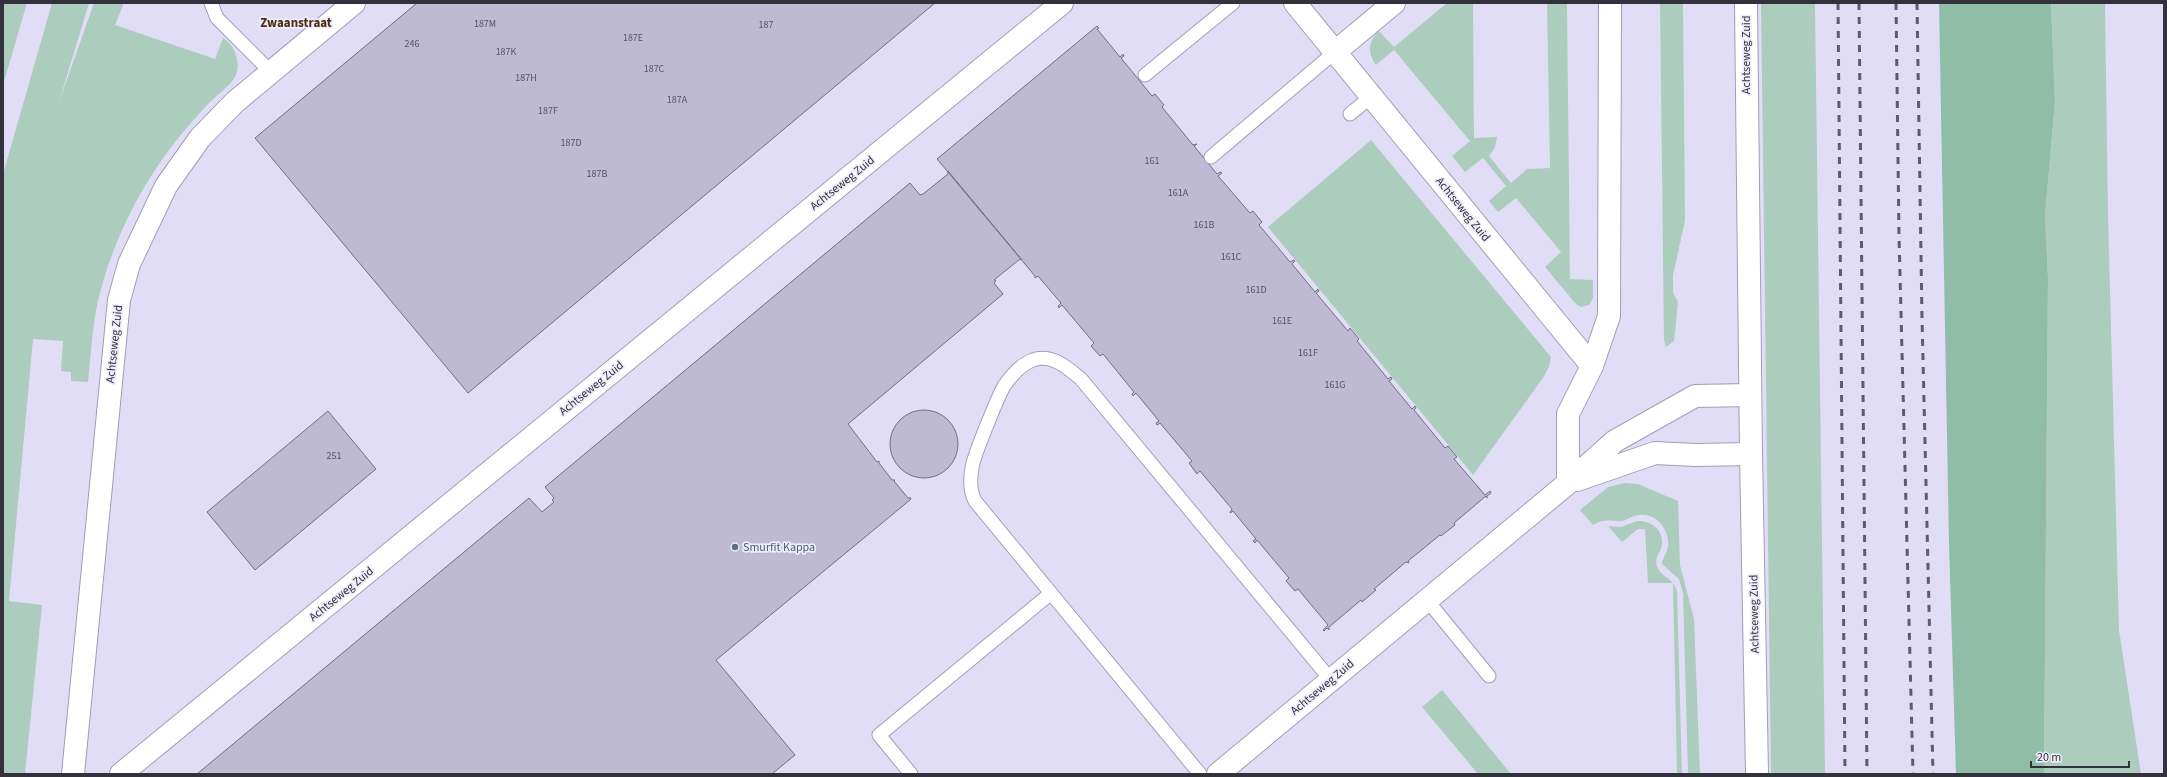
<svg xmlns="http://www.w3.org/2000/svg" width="2167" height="777" viewBox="0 0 2167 777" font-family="'Source Sans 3',sans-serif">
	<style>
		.green { fill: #accdbd }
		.forest { fill: #90bda7 }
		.building { fill: #bfbad3; stroke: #736e85 }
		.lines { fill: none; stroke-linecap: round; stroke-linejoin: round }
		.service-casing { stroke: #a29db5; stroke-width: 15 }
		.minor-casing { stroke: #a29db5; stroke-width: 24 }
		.tertiary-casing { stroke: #a29db5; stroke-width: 24 }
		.service { stroke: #fff; stroke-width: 13 }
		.minor { stroke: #fff; stroke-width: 22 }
		.tertiary { stroke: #fff; stroke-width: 22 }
		.rail { stroke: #5f5c6a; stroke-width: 3; stroke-dasharray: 7 7; stroke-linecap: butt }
		.service-dot { fill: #5c6f8a; stroke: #efecfc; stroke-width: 1.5 }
		.labels { text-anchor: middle; stroke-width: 3.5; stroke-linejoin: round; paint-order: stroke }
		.number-label { font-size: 10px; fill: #565361 }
		.street-label { font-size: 12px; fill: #33313b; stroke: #efecfc }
		.service-label { font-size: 12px; fill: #4e5e75; stroke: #efecfc; text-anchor: start }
		.neighbourhood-label { font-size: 13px; font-weight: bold; fill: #4c2e12; stroke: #efecfc }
	</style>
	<rect width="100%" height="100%" fill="#e2ddf7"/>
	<path class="green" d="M3,3H27L3,85Z
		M52,3H89L59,102L94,3H124L115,25L215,59L223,38C235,45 242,64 235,77C229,87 217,95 209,103C194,119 179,136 166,154C135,197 110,249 98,301C92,327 91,356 88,382L71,381V372L61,371L63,341L33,339L9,601L42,605L25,774H3V174Z
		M1447,3H1473L1474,138L1497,137L1495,147L1489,156L1511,183L1527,169L1550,168L1547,3H1567L1570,279L1593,280V298L1589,305L1581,307L1575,303L1545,267L1561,252L1516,198L1498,212L1489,201L1506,186L1483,158L1465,172L1452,156L1470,141L1394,50L1376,65C1367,53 1368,41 1379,31L1394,47Z
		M1660,3H1683L1685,221L1673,275V293L1678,302L1674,341L1666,347L1664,340Z
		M1761,3H1815L1825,774H1771Z
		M2051,3H2105L2108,213L2119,630L2141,774H2044L2048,278L2045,215L2055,102Z
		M1371,140L1551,357L1549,367L1543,378L1473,475L1268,227Z
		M1625,483L1638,484L1678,501L1680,565L1694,619L1700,774H1688L1683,593L1679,579L1662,564C1662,558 1667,554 1668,547C1670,531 1657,513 1640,515C1634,515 1630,518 1625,520C1617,524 1607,516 1593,525L1580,510L1608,487Z
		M1637,521C1651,520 1664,530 1662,545C1660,554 1653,559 1658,568C1662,578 1673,577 1677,591L1682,774H1677L1673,583H1648L1645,529H1638L1622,542L1608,526L1621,527Z
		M1442,690L1511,774H1478L1422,707Z"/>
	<path class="forest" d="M1939,3H2051L2055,102L2045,215L2048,278L2044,774H1956L1949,543Z"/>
	<path class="building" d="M417,3H935L468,393L255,138Z
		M1097,26L1099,28L1097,29L1120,57L1123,54L1124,56L1121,58L1152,96L1155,94L1164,105L1162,107L1193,145L1197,144L1194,146L1217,174L1220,172L1222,173L1218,176L1250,213L1253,211L1262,222L1259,225L1290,262L1294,260L1295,261L1292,264L1315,292L1318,289L1319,291L1316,293L1348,331L1350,328L1359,339L1357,341L1388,379L1391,377L1392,379L1389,381L1412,409L1415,406L1416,408L1414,410L1445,448L1448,446L1457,457L1454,459L1485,495L1490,491L1491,493L1487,496V498L1486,496L1454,523L1455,525L1441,536L1440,535L1408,561L1409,563L1406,562L1374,589L1376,590L1362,602L1361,600L1329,627V630L1327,628L1324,631L1323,630L1328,625L1298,589L1295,591L1286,581L1289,578L1257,540L1255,543L1253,541L1256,539L1233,511L1230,513L1232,509L1200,471L1197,474L1189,463L1192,461L1160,423L1157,425L1156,423L1159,421L1136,393L1133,396L1132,394L1134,392L1103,354L1100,356L1091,346L1094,343L1062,305L1059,308L1058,306L1061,303L1038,276L1035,278V276L937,159Z
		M948,171L1022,260L1020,259L994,280L996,281L994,283L1003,294L848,424L877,462L879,461V463L892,480H895L894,481L908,498H911L910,500L716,660L795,755L772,774H197L529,498L542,512L554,502L552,500L554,498L545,487L910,183L920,195L923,194L948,174Z
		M890 444a34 34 0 1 1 68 0a34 34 0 1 1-68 0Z
		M328,411L376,469L255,570L207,512Z"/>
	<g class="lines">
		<defs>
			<path id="service" d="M211,3L217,18L271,72
				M1145,75L1233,3
				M1350,114L1372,96
				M1211,157L1335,52
				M1427,600L1489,676
				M911,774L879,735L1050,594
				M1200,774L975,501C970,491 970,479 972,468C973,457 998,397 1004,386C1011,376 1021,364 1033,360C1051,353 1068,368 1081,379L1331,680"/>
			<path id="minor" d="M1295,3L1592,366
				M1335,52L1394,3
				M1577,480L1655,453L1695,455L1751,454
				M1568,483V414L1592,366L1609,316L1610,3
				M73,774L119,300L129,264L166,186L200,138L235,102L354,3
				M121,774L1062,3
				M1218,774L1568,483L1615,441L1695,396L1750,395"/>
			<path id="tertiary" d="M1746,3L1751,454L1757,774"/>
		</defs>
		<use href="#service" class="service-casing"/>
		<use href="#minor" class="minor-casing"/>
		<use href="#tertiary" class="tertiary-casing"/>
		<use href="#service" class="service"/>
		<use href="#minor" class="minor"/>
		<use href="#tertiary" class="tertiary"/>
		<path class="rail" d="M1838,3L1845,774
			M1859,3L1867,774
			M1896,3L1899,236L1913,774
			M1917,3L1922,318L1933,774"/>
	</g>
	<circle class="service-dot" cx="735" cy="547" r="4"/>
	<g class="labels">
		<g class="number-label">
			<text x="485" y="27">187M</text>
			<text x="766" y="28">187</text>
			<text x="633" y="41">187E</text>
			<text x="412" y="47">246</text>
			<text x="506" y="55">187K</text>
			<text x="654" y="72">187C</text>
			<text x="526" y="81">187H</text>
			<text x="677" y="103">187A</text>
			<text x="548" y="114">187F</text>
			<text x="571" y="146">187D</text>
			<text x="1152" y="164">161</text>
			<text x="597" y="177">187B</text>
			<text x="1178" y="196">161A</text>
			<text x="1204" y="228">161B</text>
			<text x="1231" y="260">161C</text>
			<text x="1256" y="293">161D</text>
			<text x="1282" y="324">161E</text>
			<text x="1308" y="356">161F</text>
			<text x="1335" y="388">161G</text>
			<text x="334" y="459">251</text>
		</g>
		<g class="street-label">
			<text transform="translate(1746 55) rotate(-90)" y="4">Achtseweg Zuid</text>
			<text transform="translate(842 183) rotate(-39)" y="4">Achtseweg Zuid</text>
			<text transform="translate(1463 209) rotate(51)" y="4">Achtseweg Zuid</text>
			<text transform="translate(114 344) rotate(-84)" y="4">Achtseweg Zuid</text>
			<text transform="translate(591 388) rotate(-39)" y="4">Achtseweg Zuid</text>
			<text transform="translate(341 594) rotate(-39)" y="4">Achtseweg Zuid</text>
			<text transform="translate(1754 614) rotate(-91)" y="4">Achtseweg Zuid</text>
			<text transform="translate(1322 687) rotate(-40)" y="4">Achtseweg Zuid</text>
		</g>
		<g class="service-label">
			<text x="743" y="551">Smurfit Kappa</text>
		</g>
		<g class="neighbourhood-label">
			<text x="296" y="27">Zwaanstraat</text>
		</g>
	</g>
	<rect width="2167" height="777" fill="none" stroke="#33313b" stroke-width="8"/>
	<path d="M2031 761v6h98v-6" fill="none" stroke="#33313b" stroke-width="2"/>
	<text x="2037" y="761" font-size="12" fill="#33313b" stroke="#efecfc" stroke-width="3" paint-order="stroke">20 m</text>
</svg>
